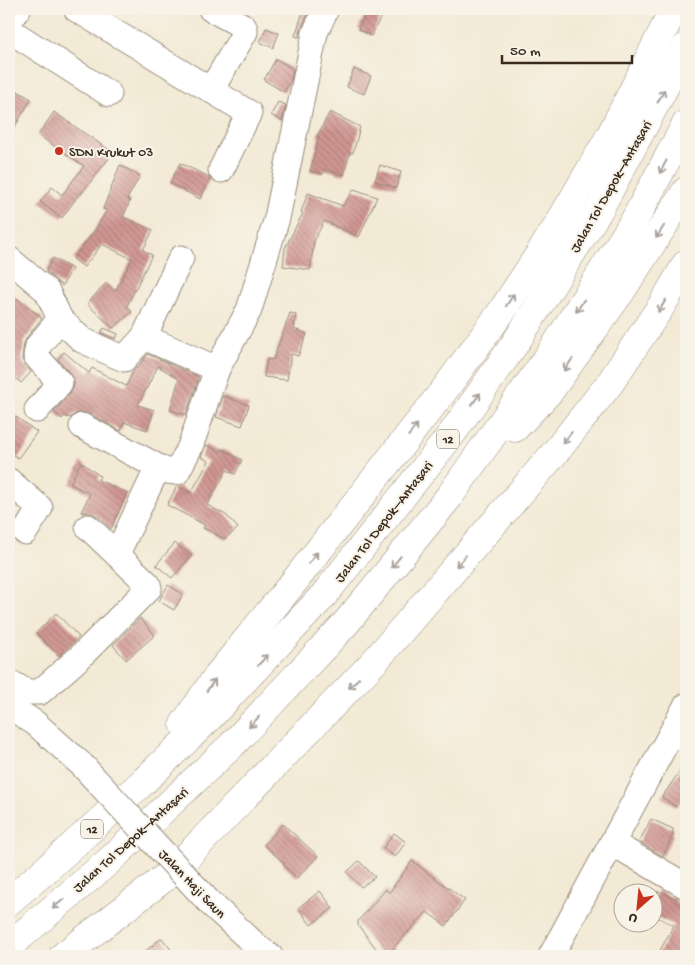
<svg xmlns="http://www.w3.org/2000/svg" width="695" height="965" viewBox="0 0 695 965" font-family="'Gochi Hand',sans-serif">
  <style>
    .building { fill: url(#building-back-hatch) }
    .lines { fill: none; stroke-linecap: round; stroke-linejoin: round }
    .minor-casing { stroke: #978a7a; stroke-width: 27 }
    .highway-casing { stroke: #978a7a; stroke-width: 29 }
    .minor { stroke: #fff; stroke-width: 25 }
    .highway { stroke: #fff; stroke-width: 28 }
    .minor-bridge-casing { stroke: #978a7a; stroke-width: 27; stroke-linecap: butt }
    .minor-bridge { stroke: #fff; stroke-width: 25 }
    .oneway { stroke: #a79f9a }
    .poi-dot { fill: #c8321e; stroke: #f7f3e8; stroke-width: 2 }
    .labels { text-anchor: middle; stroke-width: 4; stroke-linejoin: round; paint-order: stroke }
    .shield { fill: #f7f3e8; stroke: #73665b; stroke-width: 1 }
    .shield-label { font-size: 12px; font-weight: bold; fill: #3b2a1e }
    .poi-label { font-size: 14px; fill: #3b2a1e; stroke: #f7f3e8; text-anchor: start }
    .street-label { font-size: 14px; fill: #3b2a1e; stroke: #f7f3e8 }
  </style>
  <defs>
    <pattern id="building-back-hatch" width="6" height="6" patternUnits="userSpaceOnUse" patternTransform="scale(1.25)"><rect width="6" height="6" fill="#d19793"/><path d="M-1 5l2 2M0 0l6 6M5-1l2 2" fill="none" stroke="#ab7b77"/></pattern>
  </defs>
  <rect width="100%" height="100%" fill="#f7f3e8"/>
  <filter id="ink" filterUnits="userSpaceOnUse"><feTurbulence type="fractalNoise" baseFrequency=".02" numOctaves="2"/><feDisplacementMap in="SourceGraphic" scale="10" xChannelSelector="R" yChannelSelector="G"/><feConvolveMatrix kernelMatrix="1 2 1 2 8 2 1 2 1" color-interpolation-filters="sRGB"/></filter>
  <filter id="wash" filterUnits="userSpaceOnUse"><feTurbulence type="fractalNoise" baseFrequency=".0096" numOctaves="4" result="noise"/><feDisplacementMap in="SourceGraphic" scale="20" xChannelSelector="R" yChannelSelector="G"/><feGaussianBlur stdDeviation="1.12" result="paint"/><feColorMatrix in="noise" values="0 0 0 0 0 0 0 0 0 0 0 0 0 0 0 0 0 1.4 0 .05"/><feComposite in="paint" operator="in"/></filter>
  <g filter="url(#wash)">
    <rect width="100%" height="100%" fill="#f3ead5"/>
    <g id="blocks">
      <g class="building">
        <polygon points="368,9 385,9 371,36 358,29"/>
        <polygon points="303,12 308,14 302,27 299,37 295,36"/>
        <polygon points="266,28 279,33 273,48 260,42"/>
        <polygon points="276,59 293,69 291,80 284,92 264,80"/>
        <polygon points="354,69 371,76 364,94 347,87"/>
        <polygon points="9,86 31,99 9,137"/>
        <polygon points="278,102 286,105 282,121 271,115"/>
        <polygon points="54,112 110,151 106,157 109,158 81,194 80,193 62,218 40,202 52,187 62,195 84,166 38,135"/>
        <polygon points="330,112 360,127 353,153 350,152 344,175 324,169 323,174 310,171 319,137 317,136"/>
        <polygon points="180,163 209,177 210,179 200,199 170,183"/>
        <polygon points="120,165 140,176 127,199 130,201 123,217 153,230 143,250 152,255 127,306 132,312 113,328 87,304 106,283 115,291 132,259 102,244 84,267 73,259 94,231 107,210 103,209"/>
        <polygon points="380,165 401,172 396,188 375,181"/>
        <polygon points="354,189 377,197 359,237 324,221 314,241 310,270 283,266 285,248 303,213 301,212 308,193 343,206"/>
        <polygon points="53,258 72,269 62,286 46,271"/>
        <polygon points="9,292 42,318 27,337 24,343 22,359 25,366 31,372 21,383 9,372"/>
        <polygon points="290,313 296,314 294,329 307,334 298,356 291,354 287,380 264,377 267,359 273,360"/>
        <polygon points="104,328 118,334 116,339 101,333"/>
        <polygon points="64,352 89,373 92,368 126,386 135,368 137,368 148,354 199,377 186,415 170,410 179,379 158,366 138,405 154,410 147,430 124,422 121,431 88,413 81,412 75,414 70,418 64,416 62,419 54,412 71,392 74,386 74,379 71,374 58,359"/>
        <polygon points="223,396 249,405 242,426 216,417"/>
        <polygon points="9,412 37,432 18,458 9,452"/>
        <polygon points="206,445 220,452 222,449 242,460 235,474 227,470 207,505 226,515 238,528 225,539 203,528 205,525 167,505 177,486 191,493 209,461 201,457"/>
        <polygon points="81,462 100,476 98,480 127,493 111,529 98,516 91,513 81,512 90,494 70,484"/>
        <polygon points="175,543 191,556 172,578 156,565"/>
        <polygon points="168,585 183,594 174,610 159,601"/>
        <polygon points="56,613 79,637 59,656 36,633"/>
        <polygon points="140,618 155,635 126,660 113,645"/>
        <polygon points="686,762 686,802 681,799 676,807 662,797"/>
        <polygon points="651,819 673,829 673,835 663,856 639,842"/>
        <polygon points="283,824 318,856 297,878 283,865 285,864 264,845"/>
        <polygon points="394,833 406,842 395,857 383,848"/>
        <polygon points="359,861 375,877 361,887 347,872"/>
        <polygon points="412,861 465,900 446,926 427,912 393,948 394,950 386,956 382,956 358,925 358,921 386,889 389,893"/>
        <polygon points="320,891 333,908 311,925 298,908"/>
        <polygon points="658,891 676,899 675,901 684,906 686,901 686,956 657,956 674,925 652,915 652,902"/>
        <polygon points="162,938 176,956 139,956"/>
      </g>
    </g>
  </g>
  <g filter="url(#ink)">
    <use href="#blocks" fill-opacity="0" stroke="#978a7a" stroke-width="1"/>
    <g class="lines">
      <g class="minor-casing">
        <g id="minor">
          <polyline points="76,9 249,113 221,170"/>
          <polyline points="211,9 243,26 245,29 245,32 211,90"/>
          <polyline points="9,21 18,9"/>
          <polyline points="9,30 109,94"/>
          <polyline points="9,259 47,291 60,319 82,340 124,359 144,337 181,258"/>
          <polyline points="144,337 217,369 249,310 277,218 315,33 326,9"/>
          <polyline points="37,410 60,383 36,356 38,346 60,319"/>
          <polyline points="82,426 158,467 117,554"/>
          <polyline points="158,467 166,471 177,472 190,447 217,369"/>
          <polyline points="9,481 40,508 25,532"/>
          <polyline points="9,682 27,692 40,692 80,657 149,588 148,584 88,527"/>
          <polyline points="9,706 35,723 82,765"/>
          <polyline points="612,843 686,886"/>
          <polyline points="210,903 260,949 270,956"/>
          <polyline points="551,956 686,706"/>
        </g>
      </g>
      <g class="highway-casing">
        <g id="highway">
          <polyline points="515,428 549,392 622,290 686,191"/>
          <polyline points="184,724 218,675 297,578 445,389 502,311 555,230 611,134 674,9"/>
          <polyline points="9,901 40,875 143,782 208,719 324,595 451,435 516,342 600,208 686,47"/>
          <polyline points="9,946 109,861 232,745 346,623 449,497 550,354 634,221 686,124"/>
          <polyline points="63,956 172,872 374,662 558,449 610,383 662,305 686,264"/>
        </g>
      </g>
      <use href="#minor" class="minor"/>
      <use href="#highway" class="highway"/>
      <g class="minor-bridge-casing">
        <polyline id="minor-bridge" points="82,765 210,903"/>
      </g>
      <use href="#minor-bridge" class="minor-bridge"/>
    </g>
    <defs><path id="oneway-shaft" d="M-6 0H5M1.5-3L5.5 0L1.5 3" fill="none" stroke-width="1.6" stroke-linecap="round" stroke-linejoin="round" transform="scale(1.25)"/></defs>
    <g class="oneway">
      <use href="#oneway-shaft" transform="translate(661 96) rotate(-62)"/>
      <use href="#oneway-shaft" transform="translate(663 167) rotate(118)"/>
      <use href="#oneway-shaft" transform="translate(660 232) rotate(123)"/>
      <use href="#oneway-shaft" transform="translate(510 300) rotate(-57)"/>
      <use href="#oneway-shaft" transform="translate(580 306) rotate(122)"/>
      <use href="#oneway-shaft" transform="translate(662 306) rotate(122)"/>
      <use href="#oneway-shaft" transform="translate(568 365) rotate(126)"/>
      <use href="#oneway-shaft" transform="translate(476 399) rotate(-55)"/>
      <use href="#oneway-shaft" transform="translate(413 430) rotate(-52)"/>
      <use href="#oneway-shaft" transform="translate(567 438) rotate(128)"/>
      <use href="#oneway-shaft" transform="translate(313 558) rotate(-52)"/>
      <use href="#oneway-shaft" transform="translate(461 561) rotate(131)"/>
      <use href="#oneway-shaft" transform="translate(396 562) rotate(129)"/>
      <use href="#oneway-shaft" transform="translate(263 660) rotate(-47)"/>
      <use href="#oneway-shaft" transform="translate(354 683) rotate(134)"/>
      <use href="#oneway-shaft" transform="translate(211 685) rotate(-55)"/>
      <use href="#oneway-shaft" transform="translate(254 722) rotate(133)"/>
      <use href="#oneway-shaft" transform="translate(58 904) rotate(140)"/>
    </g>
  </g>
  <circle class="poi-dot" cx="59" cy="151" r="5"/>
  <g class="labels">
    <g class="shield">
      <rect x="437" y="429.5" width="22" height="19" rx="4"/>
      <rect x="81" y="819.5" width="22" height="19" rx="4"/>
    </g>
    <g class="shield-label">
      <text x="448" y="443">12</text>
      <text x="92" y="833">12</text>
    </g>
    <g class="poi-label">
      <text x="69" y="156">SDN Krukut 03</text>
    </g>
    <g class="street-label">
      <text transform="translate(610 186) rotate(-60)" y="5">Jalan Tol Depok–Antasari</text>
      <text transform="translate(383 521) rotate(-52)" y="5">Jalan Tol Depok–Antasari</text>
      <text transform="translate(130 839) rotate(-42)" y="5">Jalan Tol Depok–Antasari</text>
      <text transform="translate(193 883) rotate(46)" y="5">Jalan Haji Saun</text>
    </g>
  </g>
  <rect width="695" height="965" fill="none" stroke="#f7f3e8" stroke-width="30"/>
  <g transform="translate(638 908) rotate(207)"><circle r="24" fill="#f7f3e8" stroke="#aca397"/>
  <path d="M0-4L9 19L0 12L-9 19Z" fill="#c8321e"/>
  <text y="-8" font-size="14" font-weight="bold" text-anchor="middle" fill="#3b2a1e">U</text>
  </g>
  <path d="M502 55v8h130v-8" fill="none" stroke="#3b2a1e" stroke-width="2.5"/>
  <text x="510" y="55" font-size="15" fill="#3b2a1e" stroke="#f7f3e8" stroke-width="4" paint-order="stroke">50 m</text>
</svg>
